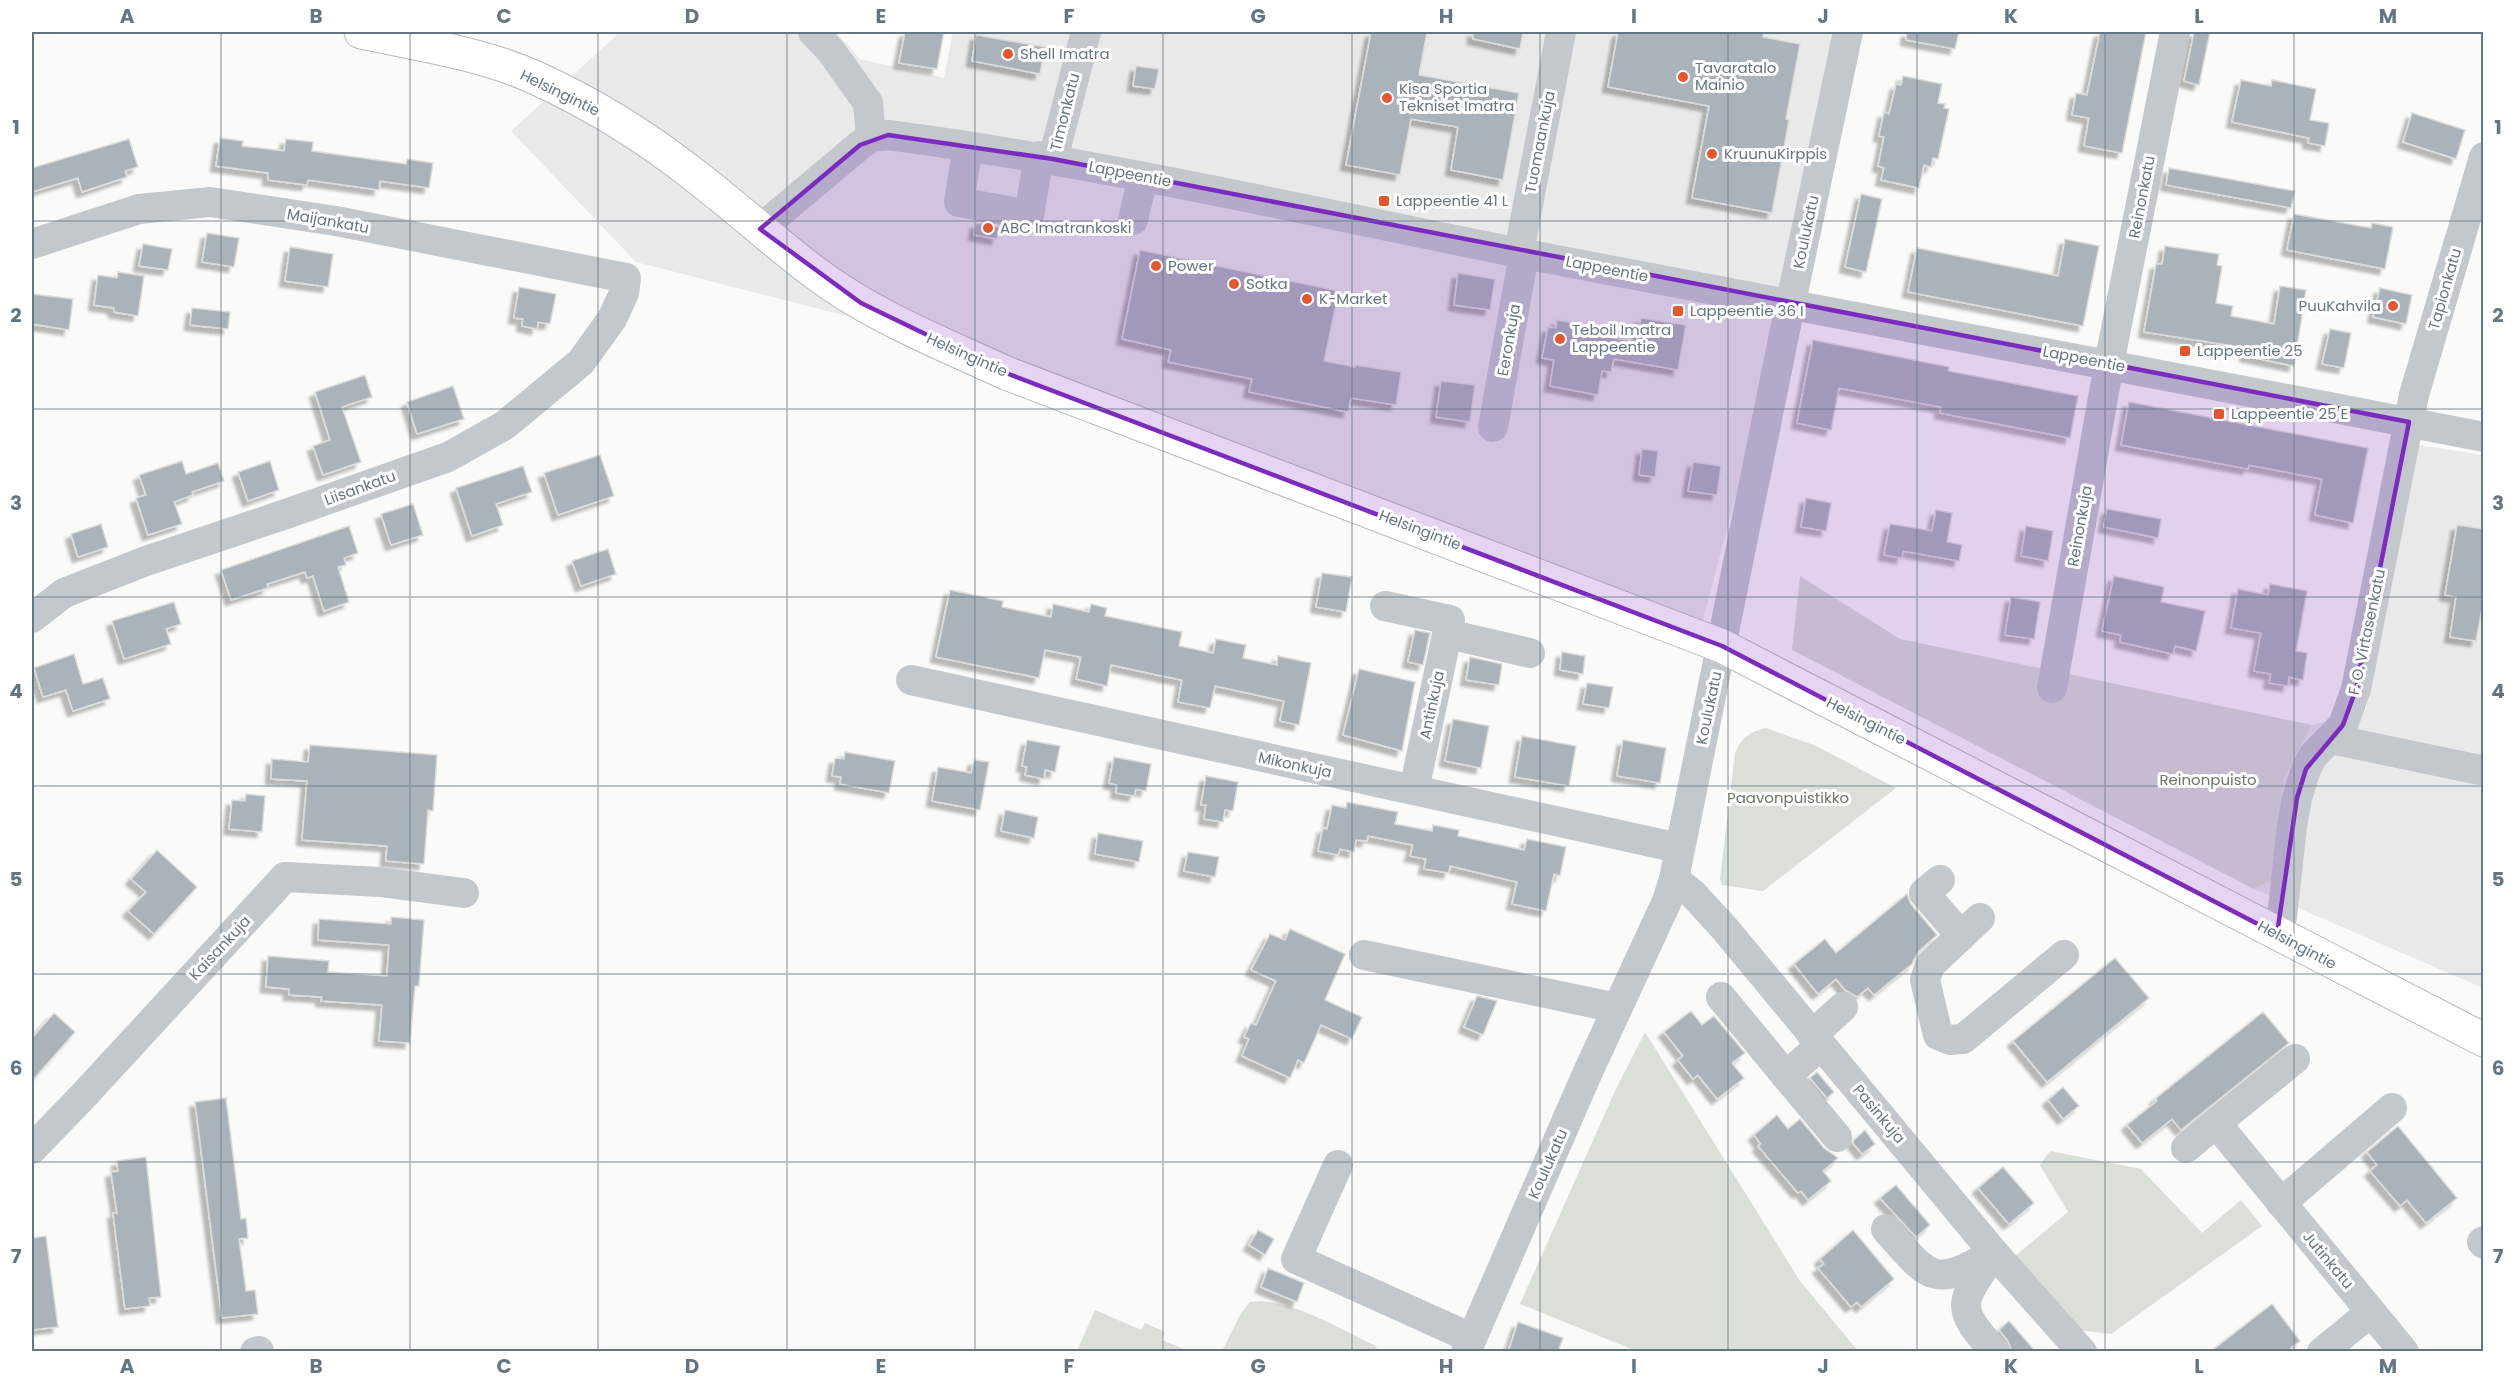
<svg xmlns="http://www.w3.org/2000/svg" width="2515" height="1383" viewBox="0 0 2515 1383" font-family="Poppins,sans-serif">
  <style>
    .built { fill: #e8e9e9 }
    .green { fill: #dadfd7 }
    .building { fill: #aab3b9; stroke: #dcdcda; stroke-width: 1.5; filter: url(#shadow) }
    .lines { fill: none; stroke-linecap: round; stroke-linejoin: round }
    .major-casing { stroke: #b5babe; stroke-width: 35 }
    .minor { stroke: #c3c8cc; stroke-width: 30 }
    .major { stroke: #fff; stroke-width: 33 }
    .marked { fill: #7b2cbf; fill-opacity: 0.2; stroke: #7b2cbf; stroke-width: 4.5; stroke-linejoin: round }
    .grid { fill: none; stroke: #657683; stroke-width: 1.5; stroke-opacity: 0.55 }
    .poi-dot { fill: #e4572e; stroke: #fff; stroke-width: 2 }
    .labels { text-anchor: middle; stroke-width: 6; stroke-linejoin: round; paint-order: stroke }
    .poi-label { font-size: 15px; fill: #657683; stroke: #fff; text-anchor: start }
    .street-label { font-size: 15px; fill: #657683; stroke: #fff }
    .park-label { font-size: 15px; fill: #687a64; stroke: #fff }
    .neatline { fill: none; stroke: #657683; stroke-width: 2 }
    .grid-label { font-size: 20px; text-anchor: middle; font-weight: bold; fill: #657683 }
  </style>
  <defs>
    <filter id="shadow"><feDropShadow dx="-5.5" dy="5.5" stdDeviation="1.5" flood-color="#0004"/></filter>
  </defs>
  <rect width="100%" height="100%" fill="#fafaf8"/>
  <g class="built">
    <polygon points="603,32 836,32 860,59 944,78 953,32 1859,32 1701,627 1006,357 636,262 511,131 617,35"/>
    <polygon points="2418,445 2483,455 2483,988 2254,889 2272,880 2284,778 2312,725 2365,712"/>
  </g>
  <g class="green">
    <polygon points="1800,576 1900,639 2312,725 2284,778 2272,880 2254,889 1792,650"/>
    <path d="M1766 728 1816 746 1896 788 1763 891 1722 885 1720 879 1735 753C1742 737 1750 732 1766 728Z"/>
    <polygon points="1645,1032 1800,1281 1858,1351 1636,1351 1520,1304 1615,1091"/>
    <polygon points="2050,1151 2141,1169 2202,1233 2241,1200 2262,1226 2111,1334 2079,1330 2015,1256 2068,1212 2040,1165"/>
    <path d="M1260 1301C1300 1304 1338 1328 1374 1345L1379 1351H1222L1241 1313 1250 1302Z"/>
    <polygon points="1095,1310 1141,1330 1145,1323 1165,1332 1162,1340 1186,1350 1185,1351 1077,1351"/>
  </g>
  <g class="building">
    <polygon points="905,32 944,32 937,69 899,63"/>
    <polygon points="1371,32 1427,32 1419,75 1519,93 1503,180 1451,170 1458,127 1411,119 1400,175 1346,165"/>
    <polygon points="1473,32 1523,32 1520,49 1473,39"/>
    <polygon points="1618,32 1764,32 1763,37 1800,44 1786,119 1789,120 1772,213 1692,198 1709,106 1608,87"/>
    <polygon points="1907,32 1959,32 1955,49 1906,40"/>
    <polygon points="2100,32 2146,32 2122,153 2084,146 2089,118 2072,115 2076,93 2087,95"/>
    <polygon points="2194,32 2210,32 2199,85 2184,81"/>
    <polygon points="976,35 1045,47 1040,74 972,61"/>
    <polygon points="1136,66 1159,69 1155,89 1133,86"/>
    <polygon points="1903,76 1942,84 1938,103 1945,104 1944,108 1949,109 1938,159 1933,158 1931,167 1924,165 1919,188 1881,180 1884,168 1878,166 1884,137 1879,136 1884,112 1889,114 1896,84 1901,85"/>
    <polygon points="2241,80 2271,86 2272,80 2316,89 2310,120 2329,123 2325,146 2308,143 2309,138 2232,122"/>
    <polygon points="2412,113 2465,130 2456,159 2403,142"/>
    <polygon points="220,138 243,141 242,146 284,151 286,139 313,142 312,151 406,164 407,159 433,163 429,188 380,181 379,190 308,180 307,185 268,180 268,173 216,166"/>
    <polygon points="129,139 138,167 125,171 127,177 82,192 78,178 32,192 32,168"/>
    <polygon points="2169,168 2295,191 2291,208 2166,185"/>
    <polygon points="1861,194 1882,199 1866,272 1845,267"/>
    <polygon points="2294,214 2371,228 2372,223 2393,227 2385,269 2287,250"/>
    <polygon points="976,223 999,227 997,239 974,235"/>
    <polygon points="207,233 239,238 234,267 202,262"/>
    <polygon points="2065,239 2099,246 2083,326 1908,292 1917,248 2058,276"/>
    <polygon points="143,244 172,249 168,270 139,266"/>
    <polygon points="2165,246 2219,254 2217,265 2222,266 2216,303 2233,306 2231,316 2274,324 2280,286 2306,290 2294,366 2245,356 2246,348 2144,332 2156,264 2162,264"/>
    <polygon points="290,247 333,254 328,287 285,281"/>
    <polygon points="1140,250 1339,291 1324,361 1355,367 1355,365 1401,372 1396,405 1351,398 1348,412 1249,392 1252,379 1168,362 1171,350 1122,339"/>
    <polygon points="118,272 144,276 138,316 114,312 114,308 94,305 98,275 117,278"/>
    <polygon points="1458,273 1495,279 1490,310 1454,305"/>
    <polygon points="519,287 556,294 550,324 538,322 537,329 522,326 523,319 514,318"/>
    <polygon points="2380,288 2412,295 2406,324 2373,317"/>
    <polygon points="32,294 73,299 69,330 32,324"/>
    <polygon points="192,308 230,312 228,329 190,325"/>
    <polygon points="1641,318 1686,325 1678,370 1614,359 1611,372 1602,371 1598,395 1550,386 1554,360 1542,358 1548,327 1556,328 1557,320 1578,324 1576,332 1637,342"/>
    <polygon points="2330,329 2351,333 2344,368 2322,364"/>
    <polygon points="1813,340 1949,367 1948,371 2078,396 2070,438 1940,413 1941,407 1839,388 1831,430 1797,423"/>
    <polygon points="365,375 372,397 342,407 361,462 323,475 313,446 330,440 315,392"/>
    <polygon points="1441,381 1475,385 1470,422 1436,417"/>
    <polygon points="453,386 464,419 417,434 407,402"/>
    <polygon points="2129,402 2368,448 2353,523 2315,515 2322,479 2249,465 2248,469 2121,445"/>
    <polygon points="1642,449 1658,451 1655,477 1639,475"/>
    <polygon points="600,455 614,496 558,515 544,473"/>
    <polygon points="182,461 186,474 218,463 224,481 192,492 193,495 174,502 182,524 148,535 136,498 146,495 139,475"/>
    <polygon points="270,461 279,490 248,501 238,472"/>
    <polygon points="1693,462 1721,466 1717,495 1688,491"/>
    <polygon points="523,466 532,492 496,504 503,525 472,536 456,488"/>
    <polygon points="1806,498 1831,503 1826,531 1801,527"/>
    <polygon points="413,504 423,535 391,545 381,514"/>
    <polygon points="2107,509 2161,519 2158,538 2104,527"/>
    <polygon points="1936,510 1952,513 1947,542 1962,545 1959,561 1903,551 1902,558 1884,555 1890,524 1932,531"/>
    <polygon points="101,524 108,547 78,557 71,534"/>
    <polygon points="2457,525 2484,529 2484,598 2476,641 2450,637 2456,597 2445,595"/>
    <polygon points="349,526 358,553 344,558 346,565 338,567 349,602 324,611 313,576 307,578 305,572 267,584 268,588 231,600 221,570"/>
    <polygon points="2026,526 2053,531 2048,561 2021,556"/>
    <polygon points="608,549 616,574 581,586 572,561"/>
    <polygon points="1322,573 1352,577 1346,612 1316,607"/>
    <polygon points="2114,576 2164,587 2161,602 2205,611 2196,651 2175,646 2173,654 2155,650 2120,642 2121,635 2102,631"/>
    <polygon points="2270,584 2307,591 2296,651 2307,653 2303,680 2289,677 2288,686 2269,683 2271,674 2254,671 2261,633 2231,628 2238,589 2268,595"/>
    <polygon points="950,590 1003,601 1002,607 1051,617 1053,604 1089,612 1091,604 1107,608 1105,616 1182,632 1179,646 1213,653 1216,639 1246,645 1243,658 1277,665 1278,656 1311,663 1299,725 1280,721 1284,701 1215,686 1210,708 1178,702 1182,680 1162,676 1111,665 1107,686 1076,679 1081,657 1045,650 1039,678 936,657"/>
    <polygon points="2011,597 2040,602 2034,639 2005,635"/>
    <polygon points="174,602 181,624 166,629 171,644 124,659 112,621"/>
    <polygon points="1415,630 1430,633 1423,665 1408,662"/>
    <polygon points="1562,652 1585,656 1583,674 1560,670"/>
    <polygon points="74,654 83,684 103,678 110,699 73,711 66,690 43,697 34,668"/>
    <polygon points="1470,657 1502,664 1499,685 1466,680"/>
    <polygon points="1359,669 1415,682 1402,751 1343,735"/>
    <polygon points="1587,683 1613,687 1609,708 1583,704"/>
    <polygon points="1453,719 1489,726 1481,768 1445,761"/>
    <polygon points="1522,736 1576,746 1569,786 1515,777"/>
    <polygon points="1027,740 1060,746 1055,772 1045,770 1044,779 1025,775 1027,767 1022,766"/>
    <polygon points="1623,740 1666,748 1660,783 1617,776"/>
    <polygon points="310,745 437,755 433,811 428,810 424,864 386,861 387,846 302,840 307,781 271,779 272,759 308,762"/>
    <polygon points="845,752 895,761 889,793 840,784 841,777 832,776 835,758 844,759"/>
    <polygon points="1114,757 1151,764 1146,791 1136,789 1134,796 1116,793 1117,785 1109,783"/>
    <polygon points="974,760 989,762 980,810 932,801 938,767 971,773"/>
    <polygon points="1206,776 1238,782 1233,811 1225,810 1223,822 1204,819 1206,805 1201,805"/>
    <polygon points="246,794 265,796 262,832 229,829 232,800 245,801"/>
    <polygon points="1347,802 1398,812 1395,824 1432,831 1433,825 1459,830 1458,836 1524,850 1527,839 1566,847 1560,876 1554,874 1546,911 1512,904 1517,882 1450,866 1449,873 1424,869 1426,859 1410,856 1413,845 1368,836 1367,841 1356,840 1354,852 1340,849 1338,855 1318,851 1323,828 1327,829 1332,805 1346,808"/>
    <polygon points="1005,810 1038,817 1034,838 1001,831"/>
    <polygon points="1098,833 1143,841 1139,862 1095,854"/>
    <polygon points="157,850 197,887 154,934 128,911 146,892 131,879"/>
    <polygon points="1188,852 1219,857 1215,877 1184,871"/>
    <polygon points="1907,894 1911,904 1937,935 1918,952 1912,964 1874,995 1868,988 1857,997 1845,990 1836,979 1818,994 1794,964 1825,939 1836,953"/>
    <polygon points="391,917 424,920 419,986 415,986 410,1043 379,1041 382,1005 321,1001 322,997 289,995 289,989 266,987 268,956 329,961 328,972 387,976 389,945 318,940 319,919 391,924"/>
    <polygon points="1290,929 1345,954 1325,1000 1362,1017 1352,1039 1321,1025 1304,1063 1298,1060 1290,1078 1242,1056 1249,1039 1244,1037 1251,1023 1256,1025 1276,981 1251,970 1270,934 1285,940"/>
    <polygon points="2115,958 2149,998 2047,1082 2013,1041"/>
    <polygon points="1477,996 1497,1001 1483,1035 1464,1027"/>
    <polygon points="1691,1011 1702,1025 1714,1016 1745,1053 1732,1063 1744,1078 1717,1099 1698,1075 1693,1079 1678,1060 1683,1056 1664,1032"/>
    <polygon points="2263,1012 2289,1043 2181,1130 2172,1119 2142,1143 2127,1125 2157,1101 2155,1099"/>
    <polygon points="54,1013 75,1032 32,1081 32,1038"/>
    <polygon points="1817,1072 1834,1092 1827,1098 1810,1078"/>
    <polygon points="2063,1087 2079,1106 2063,1119 2048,1100"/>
    <polygon points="226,1098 241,1219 246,1218 248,1238 239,1239 246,1291 255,1290 258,1314 222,1318 195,1102"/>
    <polygon points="1777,1115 1788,1129 1800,1119 1824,1148 1838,1158 1823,1171 1831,1181 1808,1200 1801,1191 1798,1193 1775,1166 1758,1146 1761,1144 1754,1135"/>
    <polygon points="2398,1126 2457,1198 2426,1223 2407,1200 2400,1206 2370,1171 2377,1165 2367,1152"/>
    <polygon points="1865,1130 1875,1144 1862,1154 1853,1143 1854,1140"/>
    <polygon points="146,1157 161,1297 149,1298 150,1306 125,1309 113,1213 117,1213 111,1172 118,1171 117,1161"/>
    <polygon points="2003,1167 2034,1203 2009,1224 1978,1188"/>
    <polygon points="1896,1185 1930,1225 1916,1237 1880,1198"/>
    <polygon points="1258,1230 1274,1239 1265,1255 1249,1245"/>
    <polygon points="1853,1230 1894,1279 1861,1307 1857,1302 1851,1307 1818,1268 1824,1264 1820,1259"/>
    <polygon points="46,1236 58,1327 32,1330 32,1238"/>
    <polygon points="1268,1268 1304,1283 1297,1302 1261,1287"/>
    <polygon points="2272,1304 2300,1341 2286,1352 2210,1352"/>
    <polygon points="2009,1321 2036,1352 2012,1352 2008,1341 1999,1330"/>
    <polygon points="1518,1322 1563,1338 1558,1352 1508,1352"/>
  </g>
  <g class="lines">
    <g class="major-casing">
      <path id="major" d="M361 32C420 45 481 53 536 78 593 104 649 139 698 178 737 208 774 242 814 272 872 316 941 343 1006 373L1722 646 2484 1040"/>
    </g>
    <g class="minor">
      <polyline points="813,32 831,51 868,103 871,137"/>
      <polyline points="968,146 959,202 1029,215 1039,156"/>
      <polyline points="1053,159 1086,32"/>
      <polyline points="1133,220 1143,177"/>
      <path d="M760 229 860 145 871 137 888 135C1104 163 1316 213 1530 255 1847 317 2166 375 2484 437"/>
      <polyline points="32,244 139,209 210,202 336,221 626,278 624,293 612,319 581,362 505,425 448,457 286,514 146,561 64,593 32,618"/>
      <polyline points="1519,252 1561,32"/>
      <polyline points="1493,427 1524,254"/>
      <polyline points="1385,606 1450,620 1414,790"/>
      <polyline points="1448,634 1530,653"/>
      <polyline points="911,680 1679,848"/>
      <polyline points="2052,688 2109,364 2175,32"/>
      <polyline points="2331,739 2480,770"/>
      <polyline points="1674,879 1693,894 1725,929 1994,1253 2082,1352"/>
      <polyline points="1940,880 1924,893 1961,936"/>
      <polyline points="1980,918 1930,965 1925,980 1938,1035 1950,1040 1963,1039 2064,955"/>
      <polyline points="2277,934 2282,917 2292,826 2297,798 2306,769 2313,756 2343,725 2356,689 2414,395 2484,157"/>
      <polyline points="1364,955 1617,1008"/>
      <polyline points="1721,997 1786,1076 1821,1045"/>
      <polyline points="1812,1035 1843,1007"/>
      <polyline points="2295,1059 2216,1123 2404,1352"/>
      <polyline points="1786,1076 1837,1137"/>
      <polyline points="2186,1148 2216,1123"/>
      <polyline points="32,1149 85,1094 285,877 380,882 464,893"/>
      <polyline points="1338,1165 1296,1259 1471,1338"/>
      <polyline points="2281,1203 2392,1108"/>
      <path d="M1886 1229C1930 1279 1933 1289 1994 1253"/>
      <polyline points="2482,1242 2484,1244"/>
      <path d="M1991 1258C1958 1304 1956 1308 1995 1352"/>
      <polyline points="255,1352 259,1351"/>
      <polyline points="1466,1352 1587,1074 1667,901 1674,879 1784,335 1848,32"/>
      <polyline points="2322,1352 2371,1312"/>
    </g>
    <use href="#major" class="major"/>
  </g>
  <path class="marked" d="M888 135 1053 159 2409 422 2356 689 2343 725 2306 769 2297 798 2277 934 1722 646 1006 373 861 303 760 229 860 145Z"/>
  <path class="grid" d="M221 32V1352M410 32V1352M598 32V1352M787 32V1352M975 32V1352M1163 32V1352M1352 32V1352M1540 32V1352M1728 32V1352M1917 32V1352M2105 32V1352M2294 32V1352M32 221H2484M32 409H2484M32 597H2484M32 786H2484M32 974H2484M32 1162H2484"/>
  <g class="poi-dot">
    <circle cx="1008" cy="54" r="6"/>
    <circle cx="1683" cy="77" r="6"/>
    <circle cx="1387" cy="98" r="6"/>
    <circle cx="1712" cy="154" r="6"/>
    <rect x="1378" y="195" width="12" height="12" rx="3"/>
    <circle cx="988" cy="228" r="6"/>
    <circle cx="1156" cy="266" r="6"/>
    <circle cx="1234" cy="284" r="6"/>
    <circle cx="1307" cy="299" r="6"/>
    <circle cx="2393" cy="306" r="6"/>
    <rect x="1672" y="305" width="12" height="12" rx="3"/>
    <circle cx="1560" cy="339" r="6"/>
    <rect x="2179" y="345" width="12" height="12" rx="3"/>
    <rect x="2213" y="408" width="12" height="12" rx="3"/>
  </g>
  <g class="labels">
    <g class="poi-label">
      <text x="1020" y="59">Shell Imatra</text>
      <text x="1695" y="73">Tavaratalo<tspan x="1695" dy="17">Mainio</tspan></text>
      <text x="1399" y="94">Kisa Sportia<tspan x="1399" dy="17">Tekniset Imatra</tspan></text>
      <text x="1724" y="159">KruunuKirppis</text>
      <text x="1396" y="206">Lappeentie 41 L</text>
      <text x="1000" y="233">ABC Imatrankoski</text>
      <text x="1168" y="271">Power</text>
      <text x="1246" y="289">Sotka</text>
      <text x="1319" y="304">K-Market</text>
      <text x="2381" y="311" text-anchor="end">PuuKahvila</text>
      <text x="1690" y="316">Lappeentie 36 I</text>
      <text x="1572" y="335">Teboil Imatra<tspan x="1572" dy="17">Lappeentie</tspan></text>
      <text x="2197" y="356">Lappeentie 25</text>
      <text x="2231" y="419">Lappeentie 25 E</text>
    </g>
    <g class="street-label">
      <text transform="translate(560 93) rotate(26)" y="5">Helsingintie</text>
      <text transform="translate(1065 112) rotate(-76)" y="5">Timonkatu</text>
      <text transform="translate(1540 142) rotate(-79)" y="5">Tuomaankuja</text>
      <text transform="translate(1130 174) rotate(11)" y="5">Lappeentie</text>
      <text transform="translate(2142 197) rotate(-79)" y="5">Reinonkatu</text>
      <text transform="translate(328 221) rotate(10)" y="5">Maijankatu</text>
      <text transform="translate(1806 232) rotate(-78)" y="5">Koulukatu</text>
      <text transform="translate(1607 269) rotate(11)" y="5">Lappeentie</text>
      <text transform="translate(2445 289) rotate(-74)" y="5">Tapionkatu</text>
      <text transform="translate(1509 340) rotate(-80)" y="5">Eeronkuja</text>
      <text transform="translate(967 355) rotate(24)" y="5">Helsingintie</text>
      <text transform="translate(2084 359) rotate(11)" y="5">Lappeentie</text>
      <text transform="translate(360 488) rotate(-20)" y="5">Liisankatu</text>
      <text transform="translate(2080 526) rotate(-80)" y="5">Reinonkuja</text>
      <text transform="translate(1420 530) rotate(21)" y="5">Helsingintie</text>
      <text transform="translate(2367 632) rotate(-78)" y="5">F. O. Virtasenkatu</text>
      <text transform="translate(1432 705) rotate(-78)" y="5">Antinkuja</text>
      <text transform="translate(1709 708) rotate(-78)" y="5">Koulukatu</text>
      <text transform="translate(1866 721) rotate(27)" y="5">Helsingintie</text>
      <text transform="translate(1295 765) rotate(12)" y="5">Mikonkuja</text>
      <text transform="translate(2297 945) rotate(28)" y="5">Helsingintie</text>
      <text transform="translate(220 948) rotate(-47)" y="5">Kaisankuja</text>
      <text transform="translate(1879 1114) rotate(50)" y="5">Pasinkuja</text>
      <text transform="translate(1548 1164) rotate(-66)" y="5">Koulukatu</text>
      <text transform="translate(2328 1260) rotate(50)" y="5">Jutinkatu</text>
    </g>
    <g class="park-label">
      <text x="2208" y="785">Reinonpuisto</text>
      <text x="1788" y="803">Paavonpuistikko</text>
    </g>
  </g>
  <rect width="2515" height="1383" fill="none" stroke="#ffffff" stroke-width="66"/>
  <rect x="33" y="33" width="2449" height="1317" class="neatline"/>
  <g class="grid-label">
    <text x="127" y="23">A</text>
    <text x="316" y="23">B</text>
    <text x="504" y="23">C</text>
    <text x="692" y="23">D</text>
    <text x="881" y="23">E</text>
    <text x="1069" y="23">F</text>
    <text x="1258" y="23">G</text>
    <text x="1446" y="23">H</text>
    <text x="1634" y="23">I</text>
    <text x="1823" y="23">J</text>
    <text x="2011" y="23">K</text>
    <text x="2199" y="23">L</text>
    <text x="2388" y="23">M</text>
    <text x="16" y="134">1</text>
    <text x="2498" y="134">1</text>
    <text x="16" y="322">2</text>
    <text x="2498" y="322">2</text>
    <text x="16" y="510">3</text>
    <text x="2498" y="510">3</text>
    <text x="16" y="698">4</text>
    <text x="2498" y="698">4</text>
    <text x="16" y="886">5</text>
    <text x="2498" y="886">5</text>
    <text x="16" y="1075">6</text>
    <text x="2498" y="1075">6</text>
    <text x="16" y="1263">7</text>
    <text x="2498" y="1263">7</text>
    <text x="127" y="1373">A</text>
    <text x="316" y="1373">B</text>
    <text x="504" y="1373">C</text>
    <text x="692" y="1373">D</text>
    <text x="881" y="1373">E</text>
    <text x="1069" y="1373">F</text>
    <text x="1258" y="1373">G</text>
    <text x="1446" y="1373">H</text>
    <text x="1634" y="1373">I</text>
    <text x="1823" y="1373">J</text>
    <text x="2011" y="1373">K</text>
    <text x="2199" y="1373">L</text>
    <text x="2388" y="1373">M</text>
  </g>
</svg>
